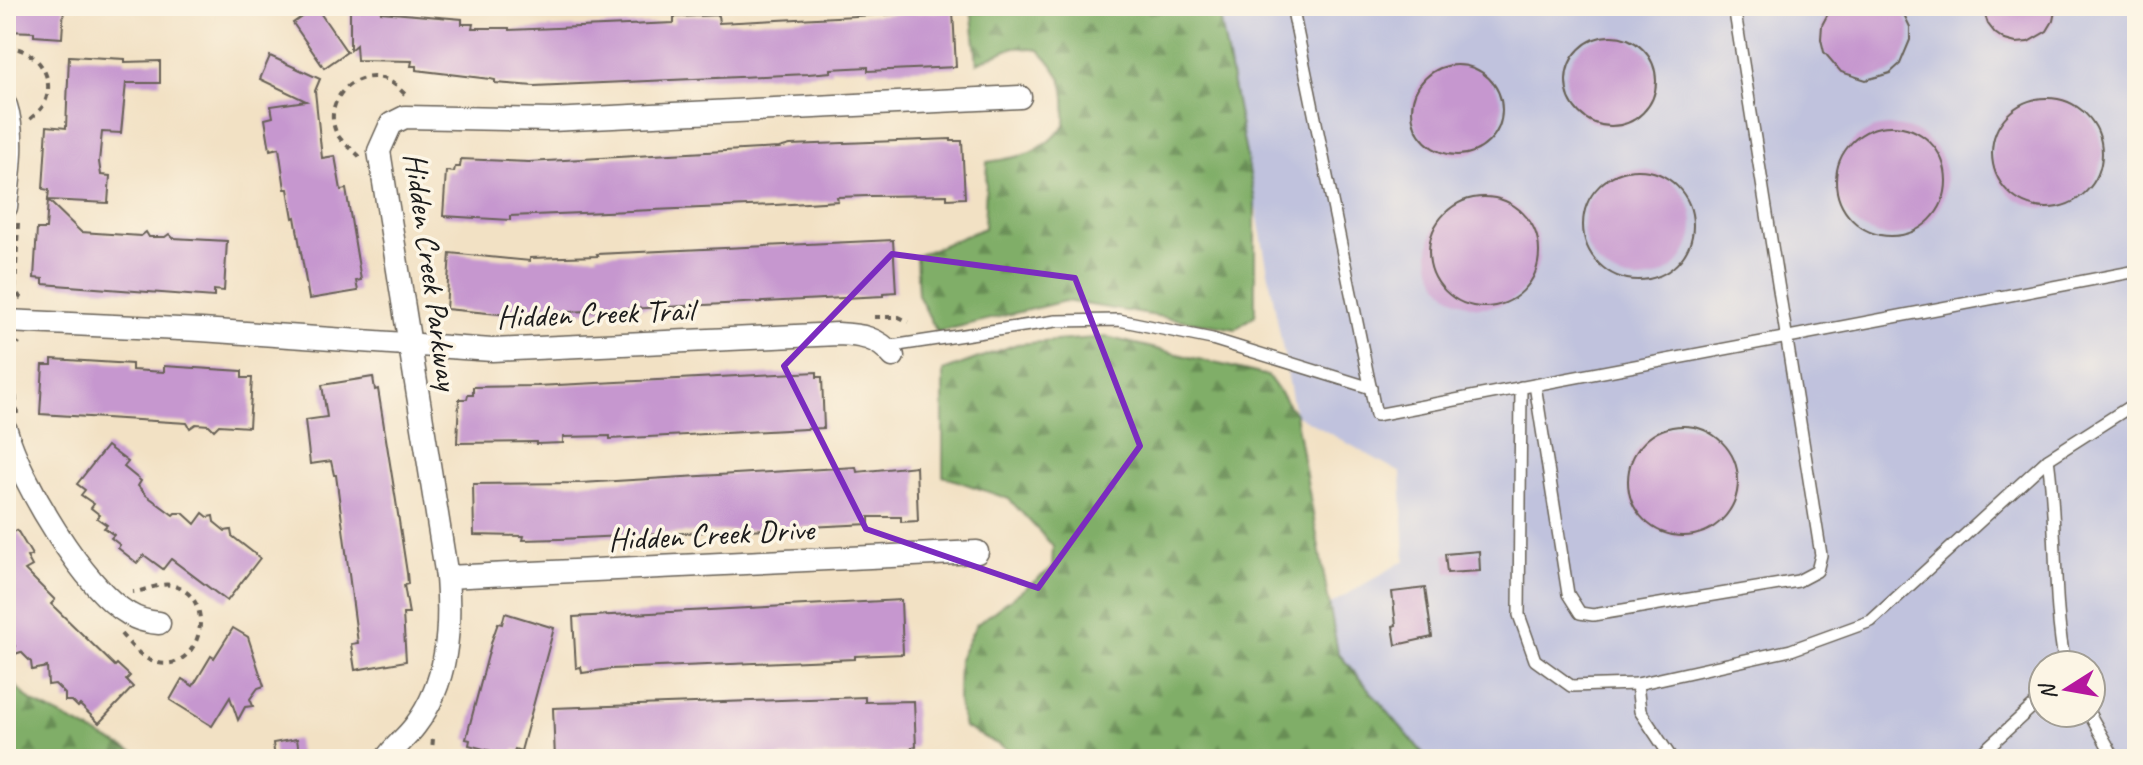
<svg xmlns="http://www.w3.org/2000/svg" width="2143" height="765" viewBox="0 0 2143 765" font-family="Caveat,sans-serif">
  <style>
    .industrial { fill: #c0c2dd; fill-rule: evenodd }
    .forest { fill: url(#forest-firs); stroke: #4e6542; stroke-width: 2 }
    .building { fill: #c697cf }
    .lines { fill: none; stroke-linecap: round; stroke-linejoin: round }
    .lane-casing { stroke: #676157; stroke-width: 14 }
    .street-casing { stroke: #676157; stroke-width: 25 }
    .path { stroke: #676157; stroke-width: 4; stroke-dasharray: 6 6; stroke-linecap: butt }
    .lane { stroke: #fff; stroke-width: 11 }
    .street { stroke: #fff; stroke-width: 22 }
    .marked { fill: none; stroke: #7b2cbf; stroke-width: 6; stroke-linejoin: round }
    .labels { text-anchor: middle; stroke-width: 7; stroke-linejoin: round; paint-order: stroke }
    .street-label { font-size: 32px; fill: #1c1c1c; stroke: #fcf5e5 }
  </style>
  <defs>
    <pattern id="forest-firs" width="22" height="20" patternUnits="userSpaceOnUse" patternTransform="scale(2)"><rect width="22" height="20" fill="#80ae68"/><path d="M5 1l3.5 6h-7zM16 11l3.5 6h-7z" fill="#688d55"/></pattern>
  </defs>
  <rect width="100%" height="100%" fill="#fcf5e5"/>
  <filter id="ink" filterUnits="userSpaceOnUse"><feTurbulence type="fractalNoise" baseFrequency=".0125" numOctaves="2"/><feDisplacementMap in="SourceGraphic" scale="16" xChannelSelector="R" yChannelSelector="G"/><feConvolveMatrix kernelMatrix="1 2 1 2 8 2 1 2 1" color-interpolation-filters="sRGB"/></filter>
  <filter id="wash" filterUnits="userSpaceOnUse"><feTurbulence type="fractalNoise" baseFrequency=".006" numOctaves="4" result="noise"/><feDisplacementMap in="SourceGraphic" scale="32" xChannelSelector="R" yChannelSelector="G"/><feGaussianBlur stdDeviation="1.8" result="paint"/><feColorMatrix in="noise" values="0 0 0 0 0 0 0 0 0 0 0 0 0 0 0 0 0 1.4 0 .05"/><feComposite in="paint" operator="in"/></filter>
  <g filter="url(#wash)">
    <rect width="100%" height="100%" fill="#f2e1c4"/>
    <path class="industrial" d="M1218 6H2137V759H1428L1338 653 1329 605 1405 560 1401 473 1295 414ZM2043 665H2091V713H2043Z"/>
    <g class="forest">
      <path d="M971 6H1218L1255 201V315L1236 329 1065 301 937 332 918 295 916 256 984 228 987 162C1025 156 1039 155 1065 125 1066 86 1066 79 1039 50L1014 47 977 63Z"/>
      <polygon points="1107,337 1268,376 1295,414 1338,653 1428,759 1014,759 1007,749 964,727 958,702 959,659 976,625 1052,568 1053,546 1009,499 943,476 943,371 1017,344"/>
      <polygon points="6,677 32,702 147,759 6,759"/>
    </g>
    <g id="blocks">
      <g class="building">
        <polygon points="6,6 64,6 62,38 34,36 34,32 6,31"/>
        <polygon points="1832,6 1900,6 1910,27 1910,40 1900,64 1890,73 1866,80 1841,72 1824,52 1821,39 1822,25"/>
        <polygon points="1982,6 2056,6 2053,21 2047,31 2028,42 2016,43 2005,40 1995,33 1988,24"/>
        <polygon points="316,7 347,52 324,68 293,23"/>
        <polygon points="381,8 381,12 462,19 462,24 473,24 472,28 509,28 509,30 674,23 674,17 718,15 719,23 953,11 956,67 868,71 868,67 831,69 831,72 808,74 534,86 495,83 495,80 490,79 416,70 416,66 411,66 412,61 357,60 356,45 350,50 350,10"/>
        <circle cx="1611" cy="81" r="45"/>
        <polygon points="69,56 125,59 125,62 160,61 160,83 126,83 121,133 102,132 99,162 101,175 110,176 108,203 48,200 49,190 43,189 47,126 66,128"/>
        <polygon points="270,56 320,79 315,91 322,158 335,156 341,190 346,189 361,280 356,281 358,291 309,299 295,217 293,218 288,189 285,189 279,148 270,150 265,119 273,117 271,106 306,101 260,79"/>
        <circle cx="1457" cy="110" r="45"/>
        <circle cx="2047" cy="153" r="55"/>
        <circle cx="1891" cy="181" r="55"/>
        <polygon points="951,139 951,141 962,141 965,198 947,199 947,195 869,196 837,197 838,201 775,205 510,216 510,220 443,216 446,171 454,172 455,167 460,167 461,159 529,162 779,148 790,145"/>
        <circle cx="1638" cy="225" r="55"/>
        <circle cx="1484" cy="252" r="55"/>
        <polygon points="48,200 81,232 141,236 146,232 149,237 165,237 169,234 173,238 227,241 224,291 214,290 214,297 43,284 43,279 34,278 37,229 46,229"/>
        <polygon points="893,240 896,292 883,293 883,296 509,315 446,309 450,253 530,261 530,258 598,256 597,254"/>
        <polygon points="52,359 132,364 132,370 164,372 164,366 242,371 242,378 252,378 249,427 219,425 214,430 209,425 196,424 190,428 187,423 40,414 43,365 52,365"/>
        <polygon points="817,372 817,377 822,377 824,428 610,439 610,436 563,437 563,443 536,444 536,442 457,443 459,399 467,399 468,395 473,395 473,387 537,386"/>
        <polygon points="373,377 375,390 378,389 396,501 407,573 408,584 404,585 409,614 403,614 406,661 355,670 351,644 358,643 336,475 334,475 331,461 310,464 305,420 327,417 322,385"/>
        <circle cx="1683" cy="481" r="55"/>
        <polygon points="107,446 128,462 124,467 141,481 138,486 146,495 173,515 175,513 183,513 195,524 203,513 208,517 213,516 214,522 225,531 231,530 232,536 260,558 227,601 171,559 163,569 144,555 137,563 118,548 120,545 111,538 114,535 104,528 107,525 97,518 100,515 91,508 94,504 81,495 85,490 77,484"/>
        <polygon points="916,466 918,521 901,522 901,517 869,517 869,524 560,539 523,540 524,536 474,535 473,484 581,483 856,467 857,472"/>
        <polygon points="17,530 32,555 27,557 32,566 25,570 55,600 51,604 115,666 117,664 130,676 126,680 133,687 99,723 80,705 78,707 72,701 65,701 65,694 55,684 48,685 47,667 32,670 31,662 21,652 15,654 15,646 6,637 6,537"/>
        <polygon points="1479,551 1480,571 1447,573 1445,554"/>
        <polygon points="1425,588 1432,637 1396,645 1393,626 1396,625 1392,592"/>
        <polygon points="901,600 903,654 855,656 855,659 610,669 582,673 581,667 576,668 573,617"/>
        <polygon points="505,613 554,628 521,751 515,749 513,757 469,745 470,740 466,739 492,640 498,623 502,624"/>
        <polygon points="233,628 248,637 264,686 258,688 250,699 253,706 245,707 238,720 230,697 212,726 170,700 182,679 193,686 211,656 214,658"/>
        <polygon points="865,697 865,702 914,701 916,747 911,748 911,752 753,758 555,759 553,708"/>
        <polygon points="297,739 300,759 275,759 273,743"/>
      </g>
    </g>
  </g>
  <g filter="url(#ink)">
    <use href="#blocks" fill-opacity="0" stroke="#676157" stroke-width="2"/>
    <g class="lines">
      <g class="lane-casing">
        <g id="lane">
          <polyline points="1292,6 1376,415 2137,271"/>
          <polyline points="885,347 1056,321 1119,320 1212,339 1371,388"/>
          <polyline points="1535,385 1568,594 1580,613 1593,615 1798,581 1817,571 1821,555 1734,6"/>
          <polyline points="1521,387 1519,615 1535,660 1571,686 1637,684 1791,650 1871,621 2048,459 2137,402"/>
          <path d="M2048 459C2058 528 2052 597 2065 665"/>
          <polyline points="1637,684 1640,711 1672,759"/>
          <polyline points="2089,713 2115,759"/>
          <polyline points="1975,759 2043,697"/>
        </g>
      </g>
      <g class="street-casing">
        <g id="street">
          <path d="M6 106C16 136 9 176 6 207"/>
          <path d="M6 321 201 330 492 350 838 334C860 335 878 337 893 356"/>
          <path d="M6 430C20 480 84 589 129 614 138 620 148 622 159 623"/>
          <polyline points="447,577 977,552"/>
          <path d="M386 759C394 747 406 738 415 726 448 683 451 629 447 577L379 151 391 124 405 117 551 120 1020 97"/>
        </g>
      </g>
      <g class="path">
        <path d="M6 47C35 47 59 78 43 106 40 111 33 116 29 120"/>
        <path d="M360 157C353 149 342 143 337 134 322 104 350 71 382 78 393 81 400 90 408 97"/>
        <polyline points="18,223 15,290 22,300"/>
        <polyline points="874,317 899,317 909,322"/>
        <polyline points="17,414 12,355 19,342"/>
        <path d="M121 634C130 644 140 657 154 662 199 676 220 601 175 586 161 581 147 591 133 592"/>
        <polyline points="433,739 432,750 436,759"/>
      </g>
      <use href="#lane" class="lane"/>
      <use href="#street" class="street"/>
    </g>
  </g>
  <path class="marked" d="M892 254 1075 278 1140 446 1038 588 866 529 784 366Z"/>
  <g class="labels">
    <g class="street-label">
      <text transform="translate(432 271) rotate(82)" y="11">Hidden Creek Parkway</text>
      <text transform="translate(595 313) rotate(-2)" y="11">Hidden Creek Trail</text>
      <text transform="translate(711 534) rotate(-3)" y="11">Hidden Creek Drive</text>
    </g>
  </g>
  <rect width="2143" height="765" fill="none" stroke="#fcf5e5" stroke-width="32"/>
  <g transform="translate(2067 689) rotate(259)"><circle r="38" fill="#fcf5e5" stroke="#a29e95" stroke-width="2"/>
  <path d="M0-6L14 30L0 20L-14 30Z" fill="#b5179e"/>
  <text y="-12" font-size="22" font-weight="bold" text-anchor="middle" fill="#1c1c1c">N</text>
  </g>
</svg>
